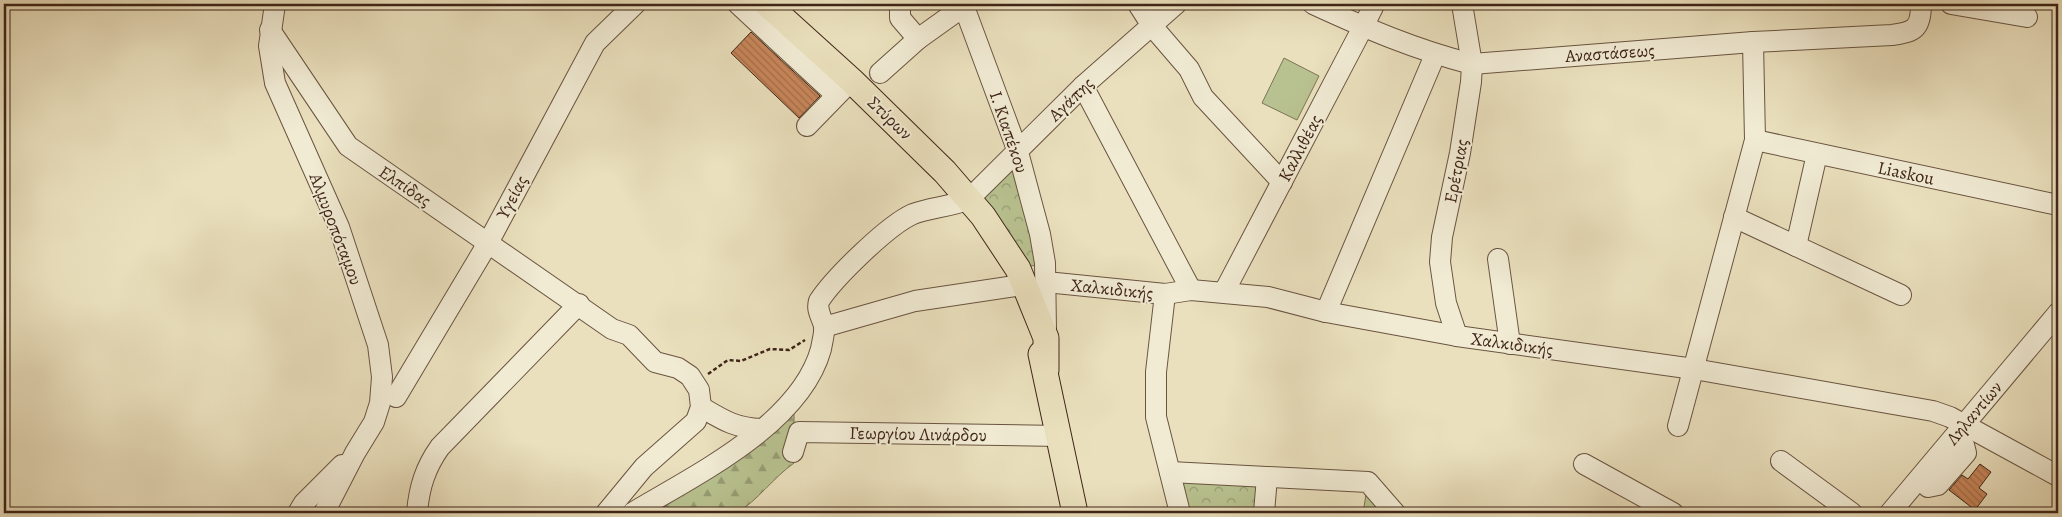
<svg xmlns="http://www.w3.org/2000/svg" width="2062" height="517" viewBox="0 0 2062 517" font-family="Alegreya,serif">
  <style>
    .forest { fill: url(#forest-firs); stroke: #7c7454 }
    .park { fill: url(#park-crowns); stroke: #7c7454 }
    .pitch { fill: #b8c290; stroke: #7c7454 }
    .building { fill: url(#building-back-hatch); stroke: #3f2518 }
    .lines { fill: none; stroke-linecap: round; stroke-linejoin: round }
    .minor-casing { stroke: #6a5441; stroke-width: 22 }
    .major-casing { stroke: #3f2518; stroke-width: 27 }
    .path { stroke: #3f2518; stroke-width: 2.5; stroke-dasharray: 4 2.5; stroke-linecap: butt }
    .minor { stroke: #f1ebd4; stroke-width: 20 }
    .major { stroke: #eae0bd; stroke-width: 25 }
    .labels { text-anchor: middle; stroke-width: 4; stroke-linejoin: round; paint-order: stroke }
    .street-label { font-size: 18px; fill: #3f2518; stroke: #f1ebd4 }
  </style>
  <defs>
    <pattern id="forest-firs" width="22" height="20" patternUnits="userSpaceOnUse" patternTransform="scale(1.25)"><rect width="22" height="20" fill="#b8c290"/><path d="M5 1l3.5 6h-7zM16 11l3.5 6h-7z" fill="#979d75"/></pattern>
    <pattern id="park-crowns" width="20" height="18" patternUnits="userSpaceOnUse" patternTransform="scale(1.25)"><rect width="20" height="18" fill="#b8c290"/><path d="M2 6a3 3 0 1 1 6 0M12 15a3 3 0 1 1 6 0" fill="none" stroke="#979d75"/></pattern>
    <pattern id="building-back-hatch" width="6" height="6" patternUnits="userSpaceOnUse" patternTransform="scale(1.25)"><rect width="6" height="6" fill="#c8865a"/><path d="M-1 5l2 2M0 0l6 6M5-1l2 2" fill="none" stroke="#a46d49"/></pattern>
  </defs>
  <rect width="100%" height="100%" fill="#eae0bd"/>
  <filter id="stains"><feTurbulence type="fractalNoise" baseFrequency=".004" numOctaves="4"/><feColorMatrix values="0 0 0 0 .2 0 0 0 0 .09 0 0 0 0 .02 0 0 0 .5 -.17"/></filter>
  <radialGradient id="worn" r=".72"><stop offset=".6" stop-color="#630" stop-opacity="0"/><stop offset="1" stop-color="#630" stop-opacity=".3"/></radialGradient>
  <path class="forest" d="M794 409V463C773 478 758 500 737 513H649C701 482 755 456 794 409Z"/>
  <g class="park">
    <polygon points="1018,152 1045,263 1018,269 969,199"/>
    <polygon points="1170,472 1267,477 1264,513 1180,513"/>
    <polygon points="1368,482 1395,513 1363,513"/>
  </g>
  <polygon class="pitch" points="1284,58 1319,76 1297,120 1262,103"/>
  <g class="building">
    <polygon points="751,32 820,96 799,118 731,53"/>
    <polygon points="1980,464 1991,472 1979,488 1987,494 1975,510 1949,490 1962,475 1968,479"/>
  </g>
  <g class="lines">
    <g class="minor-casing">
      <g id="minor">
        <polyline points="275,4 269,46 275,83 339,227 378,345 382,377 380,403 374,422 355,453 324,513"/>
        <polyline points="738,4 836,95"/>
        <polyline points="900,4 900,18 918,39 967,4"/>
        <polyline points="963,4 1018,152 1040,234 1045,263 1046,331"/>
        <polyline points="1138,4 1152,26 1189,69 1203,97 1282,182"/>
        <path d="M1313 4C1365 28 1416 50 1472 64L1753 42 1892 35C1915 32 1921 28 1921 4"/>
        <polyline points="1951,4 2027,17"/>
        <polyline points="270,30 348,146 612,329 629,335 655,362 678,368 690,376 699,390 701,407 696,421 644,467 606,513"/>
        <polyline points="880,73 918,39"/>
        <polyline points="1083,86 1191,290"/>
        <polyline points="807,126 845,87"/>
        <polyline points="1755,140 2058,205"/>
        <polyline points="1734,217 1901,295"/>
        <polyline points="1796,246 1817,154"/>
        <polyline points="1498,259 1510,344"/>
        <polyline points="1056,283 1165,294 1191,290 1268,297 1326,312 1457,336 1694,369 1933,411 1950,417 2058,476"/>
        <polyline points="1224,292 1363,27 1373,7 1372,4"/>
        <polyline points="1165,294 1156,372 1156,417 1180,513"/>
        <polyline points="1326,312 1435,55"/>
        <polyline points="824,327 915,301 1015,286"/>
        <polyline points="1457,336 1446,303 1440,262 1442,237 1460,153 1471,82 1472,64 1462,4"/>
        <polyline points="396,397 488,243 595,43 635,4"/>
        <path d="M701 407C723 420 735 428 761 429"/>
        <polyline points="1678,426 1755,140 1753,42"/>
        <polyline points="793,452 799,432 1059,436"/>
        <polyline points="1781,461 1852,513"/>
        <polyline points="1584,464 1673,513"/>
        <polyline points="1170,472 1368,482 1395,513"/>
        <polyline points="1928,487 1938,485 1966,453 1964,445"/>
        <polyline points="298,513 304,503 342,465"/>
        <path d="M417 513C419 488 425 468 440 447L579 304"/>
        <path d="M632 513C695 475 800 425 821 349 822 342 825 333 824 326 822 317 816 311 819 301 834 278 888 225 913 214 931 207 951 207 969 199L1083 86 1176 4"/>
        <polyline points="1264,513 1267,477"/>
        <polyline points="1890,513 2058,313"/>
      </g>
    </g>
    <g class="major-casing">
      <g id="major">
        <polyline points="767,4 851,80 945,172 983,216 1018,269 1042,328 1046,338 1046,370"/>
        <polyline points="1041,354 1075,513"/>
      </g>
    </g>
    <polyline class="path" points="708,374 728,360 741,361 770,349 789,350 805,340"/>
    <use href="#minor" class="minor"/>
    <use href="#major" class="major"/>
  </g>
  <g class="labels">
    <g class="street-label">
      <text transform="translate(1610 53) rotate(-4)" y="6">Αναστάσεως</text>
      <text transform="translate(1071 99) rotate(-44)" y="6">Αγάπης</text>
      <text transform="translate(890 118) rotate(44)" y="6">Στύρων</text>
      <text transform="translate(1009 132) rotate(71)" y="6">Ι. Κιαπέκου</text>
      <text transform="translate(1300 148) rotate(-62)" y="6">Καλλιθέας</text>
      <text transform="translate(1456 171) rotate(-79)" y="6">Ερέτριας</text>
      <text transform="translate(1906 173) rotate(12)" y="6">Liaskou</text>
      <text transform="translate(405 186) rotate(34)" y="6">Ελπίδας</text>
      <text transform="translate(512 197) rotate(-62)" y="6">Υγείας</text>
      <text transform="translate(336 229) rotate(69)" y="6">Αλμυροπόταμου</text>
      <text transform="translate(1112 289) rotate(6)" y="6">Χαλκιδικής</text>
      <text transform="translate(1512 344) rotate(8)" y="6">Χαλκιδικής</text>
      <text transform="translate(1974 413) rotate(-50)" y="6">Ληλαντίων</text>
      <text transform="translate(918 434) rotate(1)" y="6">Γεωργίου Λινάρδου</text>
    </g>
  </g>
  <rect width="2062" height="517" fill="none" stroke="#eae0bd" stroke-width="20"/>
  <rect x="5" y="5" width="2052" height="507" fill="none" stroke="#3f2518" stroke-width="2.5"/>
  <rect x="10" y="10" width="2042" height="497" fill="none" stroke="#3f2518"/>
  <rect width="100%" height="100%" filter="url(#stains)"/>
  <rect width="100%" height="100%" fill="url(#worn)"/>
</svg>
